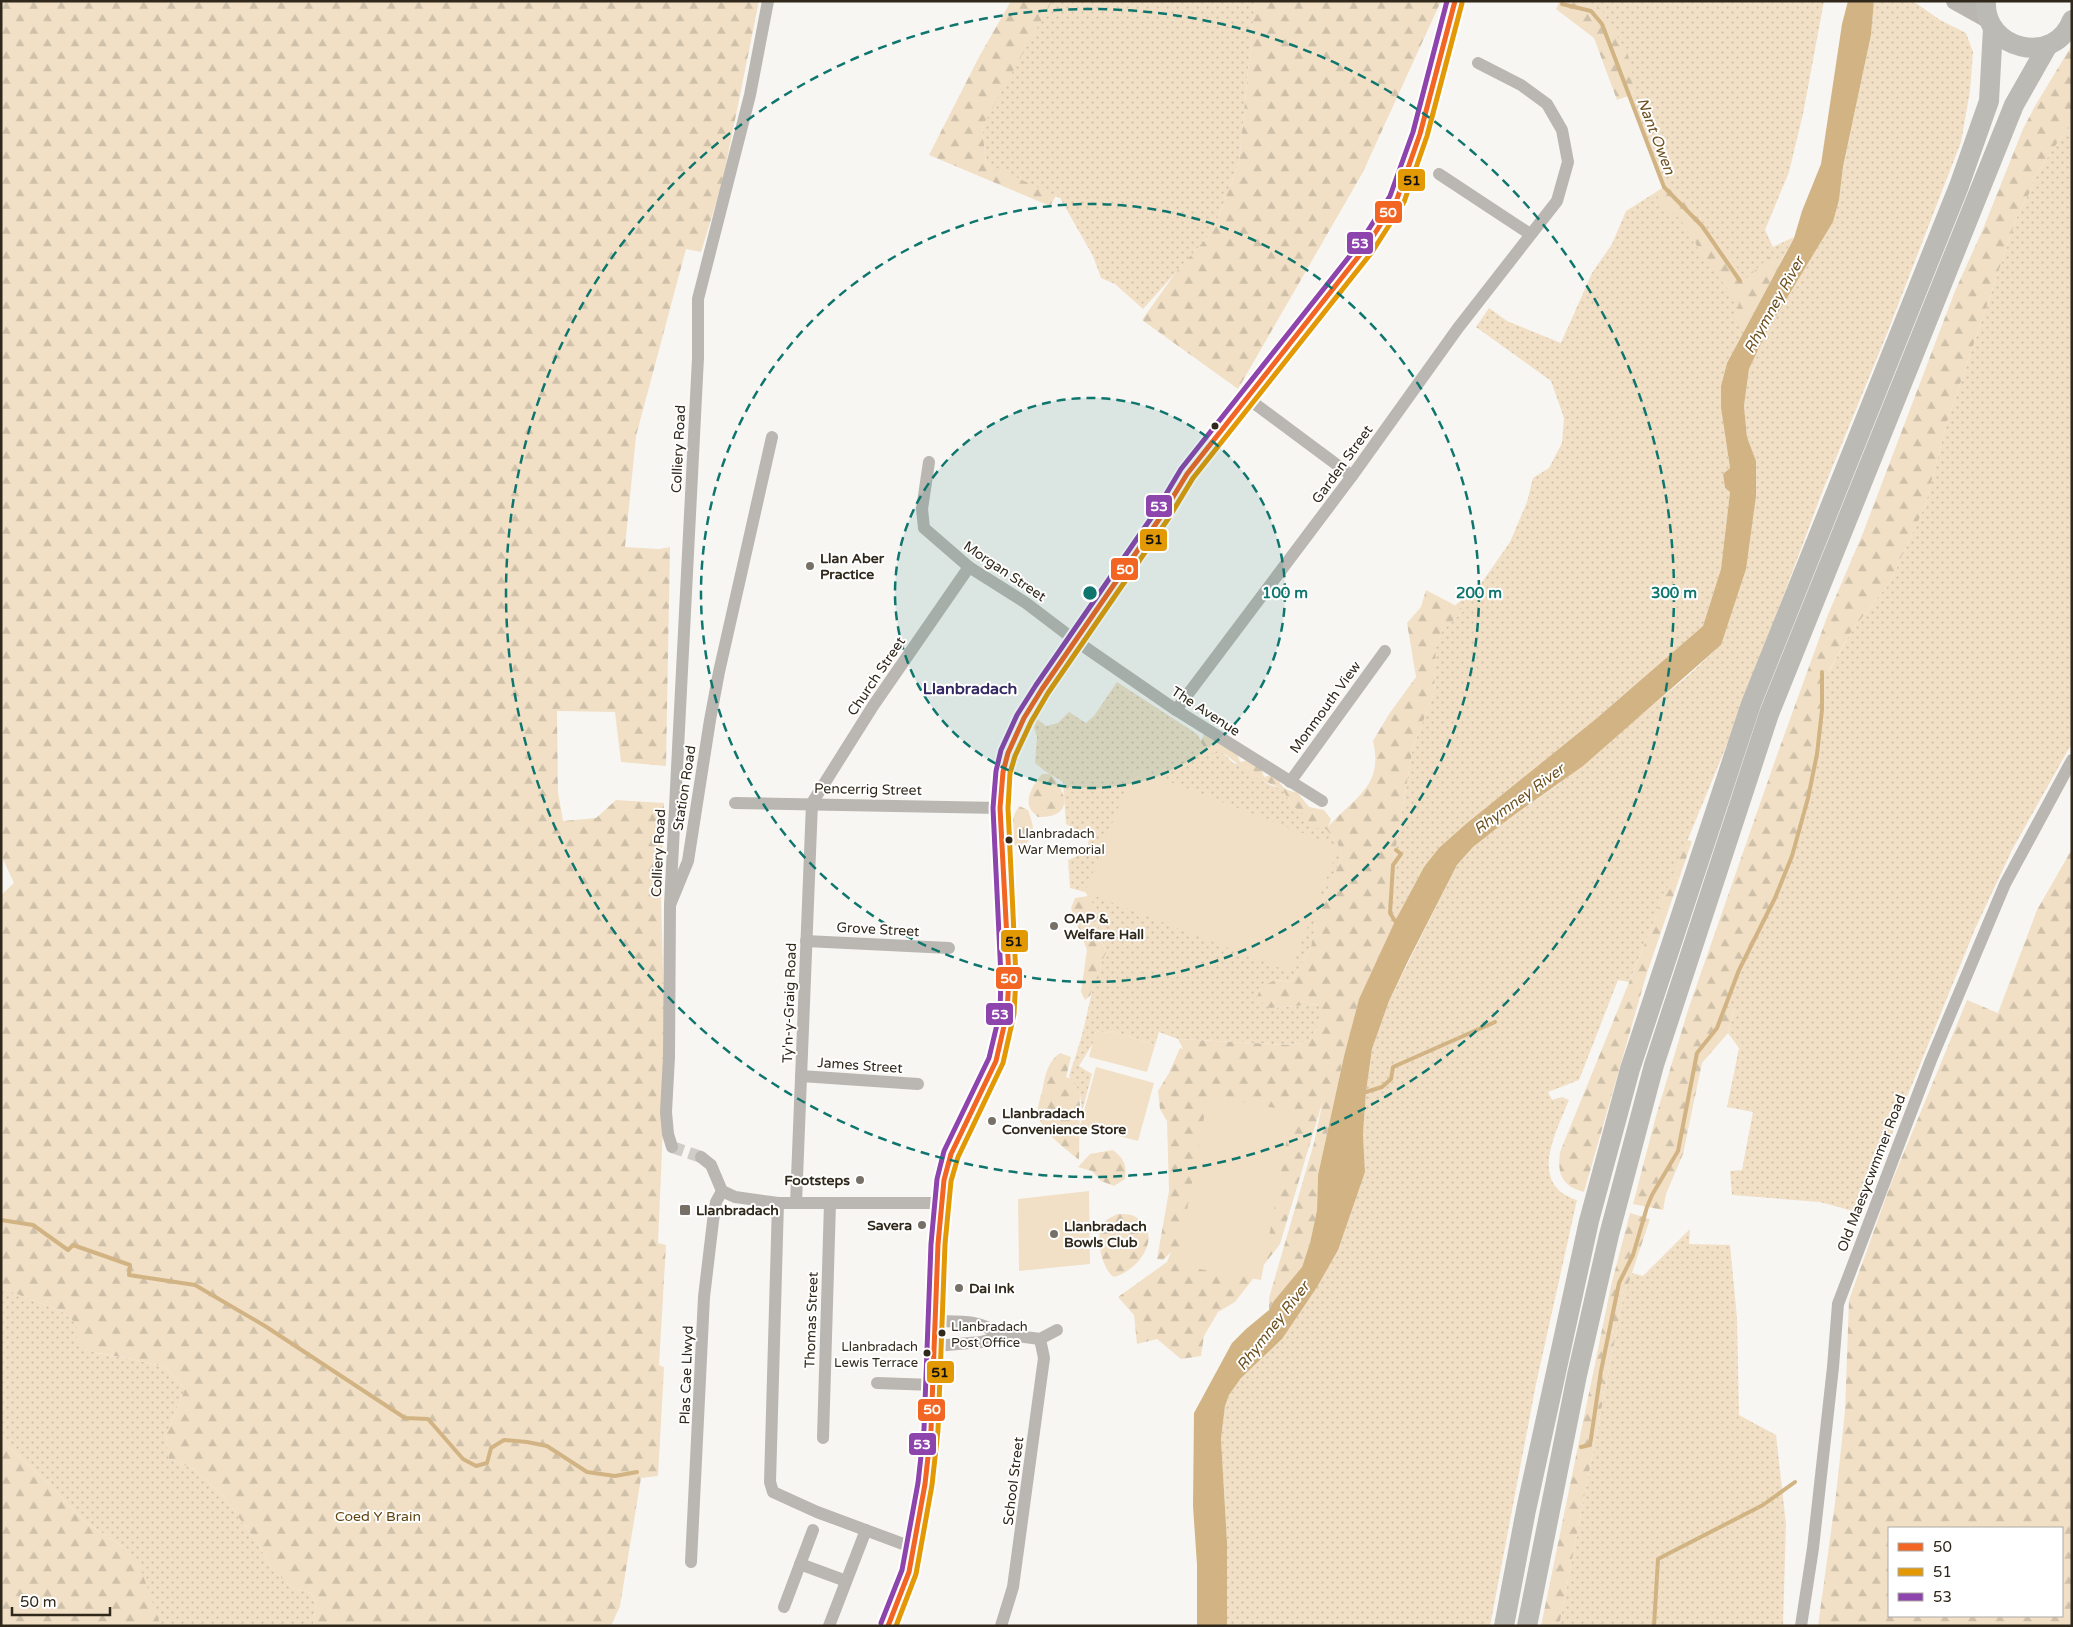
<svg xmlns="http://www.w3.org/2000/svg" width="2073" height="1627" viewBox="0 0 2073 1627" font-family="'Varela Round',sans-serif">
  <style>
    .grass { fill: url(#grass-dots) }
    .forest { fill: url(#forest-firs); fill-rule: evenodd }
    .garden { fill: #f1e0c6 }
    .water { fill: #d2b484 }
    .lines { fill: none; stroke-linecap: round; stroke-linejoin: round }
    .stream { stroke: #d2b484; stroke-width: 4 }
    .street-tunnel { stroke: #d0cdc8; stroke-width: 12; stroke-dasharray: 12 6; stroke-linecap: butt }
    .street { stroke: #bab7b2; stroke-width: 12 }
    .secondary { stroke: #b9b6b2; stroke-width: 18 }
    .primary { stroke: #bcbab5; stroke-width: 20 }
    .bus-1-casing { stroke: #fff; stroke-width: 9 }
    .bus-2-casing { stroke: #fff; stroke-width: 9 }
    .bus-3-casing { stroke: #fff; stroke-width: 9 }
    .bus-1 { stroke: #f26522; stroke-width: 5 }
    .bus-2 { stroke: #e39903; stroke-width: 5 }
    .bus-3 { stroke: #8e44ad; stroke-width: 5 }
    .ring { fill: none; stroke: #0f766e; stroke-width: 2.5; stroke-dasharray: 9 6 }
    .bus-dot { fill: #30281b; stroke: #fff; stroke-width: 2 }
    .poi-dot { fill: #767067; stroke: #fff; stroke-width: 2 }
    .labels { text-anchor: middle; stroke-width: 4; stroke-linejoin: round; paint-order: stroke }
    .bus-label { font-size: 13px; fill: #30281b; stroke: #fff; text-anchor: start }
    .street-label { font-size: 14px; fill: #30281b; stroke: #fff }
    .poi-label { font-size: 14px; font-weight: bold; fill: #30281b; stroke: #fff; text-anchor: start }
    .park-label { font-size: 14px; fill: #60430e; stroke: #fff }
    .water-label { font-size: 15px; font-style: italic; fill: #6e511f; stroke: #fff }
    .quarter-label { font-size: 16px; font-weight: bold; fill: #342863; stroke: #fff }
    .centre { fill: #0f766e; stroke: #fff; stroke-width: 2.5 }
    .ring-label { font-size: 15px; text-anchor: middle; font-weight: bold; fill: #0f766e; stroke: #fff; stroke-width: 4; stroke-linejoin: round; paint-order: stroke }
    .line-badge { stroke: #fff; stroke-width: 2 }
    .badge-label { font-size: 14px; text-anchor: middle; font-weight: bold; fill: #fff }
    .pale-badge-label { font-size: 14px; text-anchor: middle; font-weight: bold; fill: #111 }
  </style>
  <defs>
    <pattern id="grass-dots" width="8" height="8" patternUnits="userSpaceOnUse" patternTransform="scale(1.25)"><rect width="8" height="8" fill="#f1e0c6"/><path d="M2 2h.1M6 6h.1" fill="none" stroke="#cfc0aa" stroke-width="1.8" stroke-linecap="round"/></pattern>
    <pattern id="forest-firs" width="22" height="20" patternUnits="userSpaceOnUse" patternTransform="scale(1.25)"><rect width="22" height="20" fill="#f1e0c6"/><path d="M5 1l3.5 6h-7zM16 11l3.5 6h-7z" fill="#cfc0aa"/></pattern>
  </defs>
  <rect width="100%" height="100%" fill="#f8f6f3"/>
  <g class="grass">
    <polygon points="1045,1 1255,1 1239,162 1213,231 1143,309 1115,284 1101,278 1093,256 1060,198 1025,185 986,163 982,127"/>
    <polygon points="1561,1 1824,1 1803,114 1789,172 1765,230 1773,247 1794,237 1727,363 1721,386 1721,408 1730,468 1723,474 1725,488 1730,492 1721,569 1703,626 1597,718 1467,823 1424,867 1395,921 1390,913 1393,865 1413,747 1434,693 1436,647 1442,631 1463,611 1455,605 1478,588 1510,542 1527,502 1533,478 1549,468 1562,443 1564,418 1551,381 1476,327 1489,308 1507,321 1561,343 1592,273 1612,244 1626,211 1664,187 1602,24"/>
    <path d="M1874 1H1913L1940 20 1966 33 1973 52 1970 91 1961 142 1888 331 1823 490 1735 725 1629 982 1618 980 1579 1080 1548 1092 1552 1100 1562 1097 1569 1100C1556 1133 1527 1184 1577 1200L1536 1384 1490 1626H1227V1542L1221 1439 1225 1406 1229 1395 1241 1378 1282 1339 1365 1172 1363 1134 1366 1092 1372 1049 1389 1001 1457 865 1473 847 1510 818 1560 783 1690 674 1721 645 1756 461 1747 437 1744 406 1749 369 1767 331 1833 222 1839 200 1843 168 1871 35Z"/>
    <path d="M2072 121V743L2012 850 1975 929 1860 1213 1820 1202 1732 1195 1730 1171 1742 1170 1753 1112 1727 1107 1739 1048 1728 1033 1735 1008 1725 1010C1730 997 1734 983 1739 970 1756 932 1778 896 1792 856 1812 797 1822 735 1822 672L1829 671 1852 630 1890 582 1925 506 1946 425 2018 214 2031 190 2035 176Z"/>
    <path d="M1117 682 1197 734 1208 752 1223 753 1233 763 1238 764 1270 785 1282 789 1294 807 1326 829 1338 844 1342 857 1318 911 1311 947 1291 982 1276 980 1270 1008 1320 1004V1023L1308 1041 1291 1045 1178 1039 1159 1032 1155 1045 1112 1031 1107 1033 1096 1031 1093 1043 1079 1066 1092 1074 1082 1112 1080 1094 1069 1076C1074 1060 1080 1044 1084 1027 1090 1002 1094 975 1106 953L1095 919 1097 910 1085 892 1070 888 1068 860 1087 852 1089 838 1066 824 1063 782 1045 771 1035 763 1037 737 1034 727 1037 719 1046 726 1058 723 1069 712 1086 723 1094 716Z"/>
    <polygon points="1690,1229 1689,1244 1730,1245 1737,1318 1739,1415 1776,1435 1786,1524 1783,1626 1559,1626 1622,1303 1632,1273 1643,1276"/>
    <polygon points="1,1288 61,1311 77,1324 77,1341 97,1353 132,1359 165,1367 185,1389 166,1435 169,1459 194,1469 224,1497 258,1544 273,1571 293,1588 311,1593 316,1603 313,1626 161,1626 128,1550 84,1521 48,1483 1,1440"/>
  </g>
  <g class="forest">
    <polygon points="1,1 759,1 722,184 701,252 686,249 636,436 625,547 659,549 670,547 666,766 621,762 615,712 557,711 558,792 563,821 596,818 616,800 664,803 661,893 664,1014 663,1127 658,1243 666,1245 659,1365 664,1367 658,1476 641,1478 620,1606 611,1626 313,1626 316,1603 311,1593 293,1588 273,1571 258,1544 224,1497 194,1469 169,1459 166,1435 185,1389 165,1367 132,1359 87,1351 77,1341 77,1324 61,1311 1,1288 1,895 14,883 1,855"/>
    <polygon points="1011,1 1052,1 982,127 986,163 1056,196 1050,206 929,155 979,57"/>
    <polygon points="1255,1 1441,1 1363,172 1238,389 1142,320 1176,272 1213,231 1239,162"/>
    <polygon points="1560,1 1579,1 1601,9 1610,26 1627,51 1637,93 1617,100 1594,38 1556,9"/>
    <path d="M2072 45V121L2035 176 2031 190 2018 214 1946 425 1925 506 1890 582 1852 630 1828 672 1822 673C1822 735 1811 796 1792 856 1779 895 1756 932 1740 970 1734 983 1730 996 1725 1009L1735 1007 1728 1033 1702 1063 1683 1154 1666 1194 1663 1210 1633 1204 1656 1116 1688 1010 1777 755 1827 617 1863 533 1955 291 1983 229 2023 129 2035 106Z"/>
    <polygon points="1670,183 1746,279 1770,256 1779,266 1746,325 1735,322 1739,303 1701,255 1692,235 1678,217 1659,206 1657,192"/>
    <path d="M1426 590 1464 610 1442 631 1436 647 1434 693 1413 747 1393 865 1390 913 1395 921 1359 999 1344 1056 1318 1175 1317 1210 1310 1243 1302 1267 1273 1302 1269 1310V1298L1314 1143 1323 1100 1280 1244 1235 1302 1218 1312 1204 1336 1201 1356 1181 1359 1157 1339 1137 1344 1134 1315 1118 1297 1167 1262 1171 1252 1163 1260 1157 1259 1169 1191 1167 1121 1160 1109 1158 1091 1169 1073 1180 1048 1183 1049 1178 1039 1291 1045 1308 1041 1320 1023V1004L1270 1008 1256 999 1262 986 1276 980 1291 982 1311 947 1318 911 1342 857 1338 844 1326 829 1310 827 1305 815 1294 807 1282 789 1246 773 1238 764 1223 753H1208L1201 742 1204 733 1235 748 1240 762 1254 759 1262 770 1264 777 1275 774C1281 786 1284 791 1297 792L1309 807 1324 810 1331 819 1328 827C1354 797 1384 787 1373 741L1389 714 1416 677 1407 623 1421 607Z"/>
    <path d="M1042 774H1050C1069 794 1073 818 1038 817 1036 815 1031 811 1030 808 1025 797 1035 782 1042 774Z"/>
    <path d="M1019 806 1028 810C1034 828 1036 830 1025 846H1015C1010 829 1010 821 1019 806Z"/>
    <path d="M1687 840 1692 841 1646 976 1584 1192C1562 1186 1557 1174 1560 1152Z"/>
    <path d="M2072 849V1626H1818L1836 1495 1845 1411 1849 1300 1890 1186 1967 1000 1998 1013 2037 910ZM1889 1528H2062V1616H1889Z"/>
    <polygon points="1088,896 1097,910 1095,919 1106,953 1102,961 1090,996 1085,1000 1081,992 1087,950 1071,908 1075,898"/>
    <path d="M1060 1053 1071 1057 1066 1077 1073 1079 1080 1094 1079 1160C1066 1149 1036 1128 1038 1110 1038 1102 1042 1094 1043 1087 1045 1074 1049 1060 1060 1053Z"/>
    <path d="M1113 1150C1124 1159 1127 1164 1125 1179L1114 1186 1101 1181 1092 1171 1078 1167 1090 1154Z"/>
    <polygon points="1630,1213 1650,1219 1622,1303 1559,1626 1541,1626 1611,1286"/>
    <path d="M1118 1214C1123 1214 1130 1214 1134 1216 1166 1233 1139 1271 1114 1277 1102 1270 1095 1238 1102 1225 1105 1219 1112 1217 1118 1214Z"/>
    <polygon points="1,1440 48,1483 84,1521 128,1550 139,1564 161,1626 1,1626"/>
  </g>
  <g class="garden">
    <polygon points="1134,768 1339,847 1290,972 1085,892"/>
    <polygon points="1096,1031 1107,1033 1112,1031 1155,1045 1147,1072 1089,1057"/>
    <polygon points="1096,1067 1154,1083 1138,1141 1080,1126"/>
    <polygon points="1208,1096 1292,1111 1261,1280 1177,1265"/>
    <polygon points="1089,1191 1090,1264 1019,1271 1018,1199"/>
  </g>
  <polygon class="water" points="1848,1 1874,1 1871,35 1843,167 1839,200 1833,222 1767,331 1749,369 1744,406 1747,437 1756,461 1756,496 1746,569 1721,645 1583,766 1510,818 1473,847 1457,865 1408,961 1389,1001 1372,1049 1366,1092 1363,1134 1365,1172 1338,1250 1317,1287 1282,1339 1241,1378 1229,1395 1225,1406 1221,1439 1227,1542 1227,1626 1197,1626 1197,1565 1193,1506 1194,1413 1232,1343 1246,1329 1269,1310 1273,1302 1302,1267 1310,1243 1317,1210 1318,1175 1344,1056 1359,999 1395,921 1424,867 1439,848 1467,823 1597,718 1703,626 1721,569 1730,492 1725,488 1723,474 1730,468 1721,408 1721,386 1727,363 1794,238 1802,211 1821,164 1842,24"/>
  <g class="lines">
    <g class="stream">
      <polyline points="1562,4 1591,11 1602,24 1664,187 1702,226 1740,281"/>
      <polyline points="1395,921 1390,913 1393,865 1401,854 1396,850"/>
      <polyline points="1366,1092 1382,1087 1391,1079 1393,1067 1495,1022"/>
      <polyline points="1,1220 33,1225 68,1250 73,1245 130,1265 129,1275 195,1285 265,1326 405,1418 428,1419 463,1459 476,1466 487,1463 491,1448 504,1440 527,1442 547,1446 587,1472 615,1476 637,1472"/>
      <polyline points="1581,1447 1590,1445 1601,1371 1619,1283 1633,1255 1647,1207 1652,1195 1678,1151 1697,1053 1717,1028 1739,970 1775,898 1792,856 1808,798 1817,754 1822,710 1822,672"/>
      <polyline points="1654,1626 1658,1559 1763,1505 1795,1482"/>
    </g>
    <polyline class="street-tunnel" points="672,1147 701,1157"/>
    <g class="street">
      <polyline points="1439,174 1530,234"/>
      <polyline points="1247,398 1352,476"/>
      <polyline points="929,462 922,509 924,528 969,567 1026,603 1076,641 1176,710 1322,801"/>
      <polyline points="1176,710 1352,476 1458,328 1557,201 1568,162 1562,130 1547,104 1521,85 1478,63"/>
      <polyline points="1290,782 1385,651"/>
      <polyline points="735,803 1000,808"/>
      <polyline points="670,905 698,358 698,299 750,95 768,1"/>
      <polyline points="806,941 949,948"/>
      <polyline points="801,1076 918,1084"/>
      <polyline points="672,1147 668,1134 666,1112 669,1057 670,905 688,861 710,720 719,672 772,437"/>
      <polyline points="701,1157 711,1165 722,1191 735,1197 778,1203 940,1203"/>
      <polyline points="778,1203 770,1482 773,1492 817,1512 914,1548"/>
      <polyline points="796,1203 812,803 873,706 969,567"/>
      <path d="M936 1321C952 1322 983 1319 994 1333L1040 1339 1044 1358 1013 1587 1001 1626"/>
      <polyline points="1040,1339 1057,1330"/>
      <polyline points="935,1346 981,1342 992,1339 994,1333"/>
      <polyline points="877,1383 934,1385"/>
      <polyline points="823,1438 830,1203"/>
      <polyline points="691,1562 704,1297 713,1221 716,1202 722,1191"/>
      <polyline points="800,1564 846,1581"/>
      <polyline points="784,1607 813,1530"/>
      <polyline points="829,1626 866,1530"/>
      <polyline points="1801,1626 1813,1548 1833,1367 1838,1304 1931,1060 2005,884 2072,760"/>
    </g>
    <g class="secondary">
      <polyline points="1955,1 1989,20"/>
      <polyline points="888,1626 909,1572 925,1484 931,1430 938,1244 944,1180 951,1154 996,1061 1007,1013 1009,977 1000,808 1003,772 1008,753 1024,718 1042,689 1162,515 1187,474 1366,247 1397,199 1420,134 1455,1"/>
    </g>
    <g class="primary">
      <path d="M1986 1C1983 50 2055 67 2072 20"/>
      <polyline points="1504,1626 1526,1510 1589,1221 1630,1069 1751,704 1959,186 1989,101 1993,28"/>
      <polyline points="1527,1626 1577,1375 1609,1235 1654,1065 1769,714 2014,105 2048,45"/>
    </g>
    <g class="bus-1-casing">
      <polyline id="bus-1" points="888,1626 909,1572 925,1484 931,1430 938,1244 944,1180 951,1154 996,1061 1007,1013 1009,977 1000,808 1003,772 1008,753 1024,718 1042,689 1162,515 1187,474 1366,247 1397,199 1420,134 1455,1"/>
    </g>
    <g class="bus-2-casing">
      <polyline id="bus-2" points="896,1626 916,1574 932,1485 938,1430 945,1244 951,1181 958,1157 1003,1063 1014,1014 1016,977 1008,808 1010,773 1015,756 1031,722 1048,693 1168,519 1193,478 1372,252 1404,202 1427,136 1462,3"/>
    </g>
    <g class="bus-3-casing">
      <polyline id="bus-3" points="881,1623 902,1570 918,1483 924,1429 931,1244 937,1179 944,1151 989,1058 1000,1012 1001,977 993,808 996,771 1001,750 1017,715 1036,685 1156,511 1181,469 1360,243 1390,196 1413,132 1447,1"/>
    </g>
    <use href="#bus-1" class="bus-1"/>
    <use href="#bus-2" class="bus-2"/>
    <use href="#bus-3" class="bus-3"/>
  </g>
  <circle cx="1090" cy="593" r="195" fill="#0f766e" fill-opacity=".12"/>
  <g class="ring">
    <circle cx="1090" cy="593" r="195"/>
    <circle cx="1090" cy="593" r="389"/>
    <circle cx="1090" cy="593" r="584"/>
  </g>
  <g class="bus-dot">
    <circle cx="1215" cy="426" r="4.5"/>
    <circle cx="1009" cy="840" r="4.5"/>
    <circle cx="942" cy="1333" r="4.5"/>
    <circle cx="927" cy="1353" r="4.5"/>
  </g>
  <g class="poi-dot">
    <circle cx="810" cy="566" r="5"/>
    <circle cx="1054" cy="926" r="5"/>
    <circle cx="992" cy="1121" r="5"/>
    <circle cx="860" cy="1180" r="5"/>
    <rect x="679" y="1204" width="12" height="12" rx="2.5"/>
    <circle cx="922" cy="1225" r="5"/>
    <circle cx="1054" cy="1234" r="5"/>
    <circle cx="959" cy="1288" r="5"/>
  </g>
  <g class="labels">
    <g class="bus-label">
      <text x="1018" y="838">Llanbradach<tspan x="1018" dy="16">War Memorial</tspan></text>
      <text x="951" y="1331">Llanbradach<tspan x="951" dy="16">Post Office</tspan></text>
      <text x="918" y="1351" text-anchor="end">Llanbradach<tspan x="918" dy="16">Lewis Terrace</tspan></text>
    </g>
    <g class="street-label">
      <text transform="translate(678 449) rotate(-87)" y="5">Colliery Road</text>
      <text transform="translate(1342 464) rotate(-54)" y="5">Garden Street</text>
      <text transform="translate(1005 571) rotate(34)" y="5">Morgan Street</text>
      <text transform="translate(876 676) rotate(-56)" y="5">Church Street</text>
      <text transform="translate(1325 707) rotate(-54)" y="5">Monmouth View</text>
      <text transform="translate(1206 711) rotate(33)" y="5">The Avenue</text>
      <text transform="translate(684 788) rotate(-81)" y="5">Station Road</text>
      <text transform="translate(868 789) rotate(1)" y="5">Pencerrig Street</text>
      <text transform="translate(658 853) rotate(-87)" y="5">Colliery Road</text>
      <text transform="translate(878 929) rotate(3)" y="5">Grove Street</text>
      <text transform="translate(789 1003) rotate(-88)" y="5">Ty'n-y-Graig Road</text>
      <text transform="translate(860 1065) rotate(4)" y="5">James Street</text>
      <text transform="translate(1871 1173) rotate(-69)" y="5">Old Maesycwmmer Road</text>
      <text transform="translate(811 1320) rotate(-88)" y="5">Thomas Street</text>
      <text transform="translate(686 1375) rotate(-88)" y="5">Plas Cae Llwyd</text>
      <text transform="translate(1013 1481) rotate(-83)" y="5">School Street</text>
    </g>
    <g class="poi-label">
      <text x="820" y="563">Llan Aber<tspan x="820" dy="16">Practice</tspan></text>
      <text x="1064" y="923">OAP &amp;<tspan x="1064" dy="16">Welfare Hall</tspan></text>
      <text x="1002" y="1118">Llanbradach<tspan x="1002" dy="16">Convenience Store</tspan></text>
      <text x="850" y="1185" text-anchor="end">Footsteps</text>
      <text x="696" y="1215">Llanbradach</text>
      <text x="912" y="1230" text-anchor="end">Savera</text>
      <text x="1064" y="1231">Llanbradach<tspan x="1064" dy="16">Bowls Club</tspan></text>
      <text x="969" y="1293">Dai Ink</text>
    </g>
    <g class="park-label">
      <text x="378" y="1521">Coed Y Brain</text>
    </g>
    <g class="water-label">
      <text transform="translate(1656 136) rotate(69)" y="5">Nant Owen</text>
      <text transform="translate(1774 305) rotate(-61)" y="5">Rhymney River</text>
      <text transform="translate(1519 799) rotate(-36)" y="5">Rhymney River</text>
      <text transform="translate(1273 1326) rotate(-52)" y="5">Rhymney River</text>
    </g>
    <g class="quarter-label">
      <text x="970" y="694">Llanbradach</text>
    </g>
  </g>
  <circle cx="1090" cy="593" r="8" class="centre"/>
  <g class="ring-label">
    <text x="1285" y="598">100 m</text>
    <text x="1479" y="598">200 m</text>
    <text x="1674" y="598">300 m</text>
  </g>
  <g class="line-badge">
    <rect x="1397" y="168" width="29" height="24" rx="5" fill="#e39903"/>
    <rect x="1374" y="200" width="29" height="24" rx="5" fill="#f26522"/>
    <rect x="1346" y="231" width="28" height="24" rx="5" fill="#8e44ad"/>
    <rect x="1145" y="494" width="28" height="24" rx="5" fill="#8e44ad"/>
    <rect x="1139" y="528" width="29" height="24" rx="5" fill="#e39903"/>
    <rect x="1110" y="557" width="29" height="24" rx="5" fill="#f26522"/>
    <rect x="1000" y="929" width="29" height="24" rx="5" fill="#e39903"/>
    <rect x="995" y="966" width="28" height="24" rx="5" fill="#f26522"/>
    <rect x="985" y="1002" width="29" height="24" rx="5" fill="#8e44ad"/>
    <rect x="926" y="1360" width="29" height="24" rx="5" fill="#e39903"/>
    <rect x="917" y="1398" width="29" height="24" rx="5" fill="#f26522"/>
    <rect x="908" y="1432" width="29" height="24" rx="5" fill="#8e44ad"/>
  </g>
  <g class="badge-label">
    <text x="1388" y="217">50</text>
    <text x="1360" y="248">53</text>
    <text x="1159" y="511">53</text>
    <text x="1125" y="574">50</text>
    <text x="1009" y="983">50</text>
    <text x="1000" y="1019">53</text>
    <text x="932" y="1414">50</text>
    <text x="922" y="1449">53</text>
  </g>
  <g class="pale-badge-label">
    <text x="1412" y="185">51</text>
    <text x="1154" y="544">51</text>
    <text x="1014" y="946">51</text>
    <text x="940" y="1377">51</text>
  </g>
  <rect width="2073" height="1627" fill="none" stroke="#30281b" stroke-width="5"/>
  <rect x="1888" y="1527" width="175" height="90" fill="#ffffff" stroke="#aca9a4"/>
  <rect x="1898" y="1543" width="25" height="8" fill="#f26522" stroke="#aca9a4"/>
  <text x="1933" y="1552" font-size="15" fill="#30281b">50</text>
  <rect x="1898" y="1568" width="25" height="8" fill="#e39903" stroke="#aca9a4"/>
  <text x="1933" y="1577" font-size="15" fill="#30281b">51</text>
  <rect x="1898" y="1593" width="25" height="8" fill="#8e44ad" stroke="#aca9a4"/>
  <text x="1933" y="1602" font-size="15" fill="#30281b">53</text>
  <path d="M12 1607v8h98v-8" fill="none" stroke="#30281b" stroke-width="2.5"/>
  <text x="20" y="1607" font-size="15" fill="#30281b" stroke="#ffffff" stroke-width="4" paint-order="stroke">50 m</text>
</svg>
